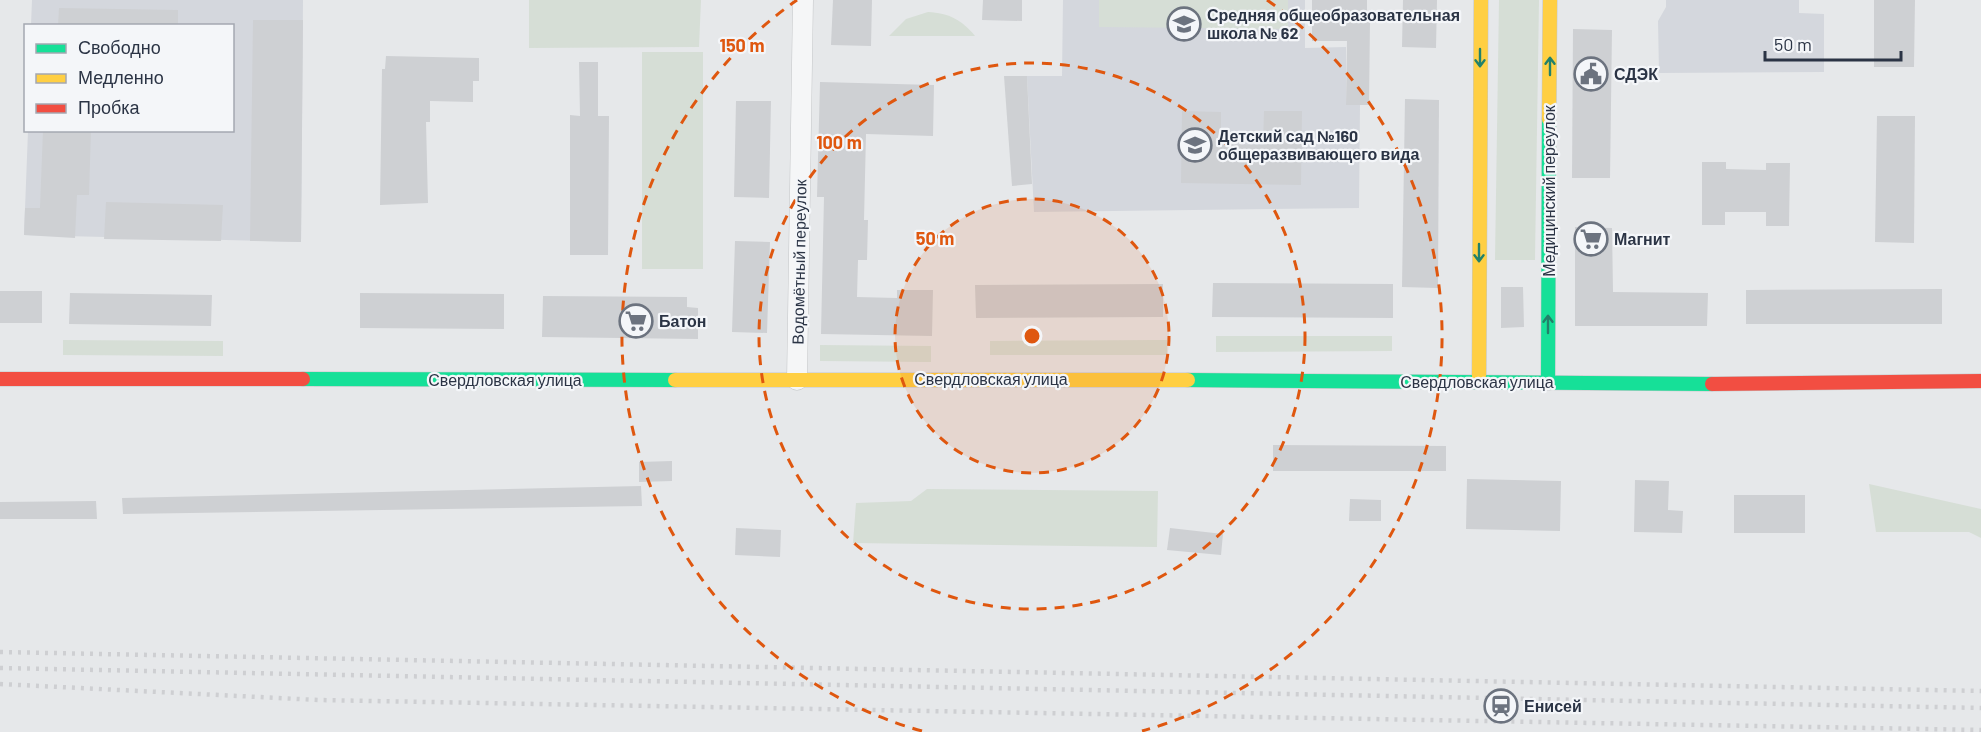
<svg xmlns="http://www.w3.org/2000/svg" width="1981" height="732" viewBox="0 0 1981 732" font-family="Barlow,sans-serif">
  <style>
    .built { fill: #d4d7dd }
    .green { fill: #d6ded6 }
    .building { fill: #ced0d3 }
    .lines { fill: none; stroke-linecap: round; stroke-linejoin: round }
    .street-casing { stroke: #c4c6c8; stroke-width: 21 }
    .fast-casing { stroke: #c4c6c8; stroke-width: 15 }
    .slow-casing { stroke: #c4c6c8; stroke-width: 15 }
    .jam-casing { stroke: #c4c6c8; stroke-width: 15 }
    .street { stroke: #f5f6f7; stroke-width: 20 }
    .fast { stroke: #16e098; stroke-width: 14 }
    .slow { stroke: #ffcf43; stroke-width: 14 }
    .jam { stroke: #f24e42; stroke-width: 14 }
    .rail { stroke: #cecfd2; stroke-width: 4.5; stroke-dasharray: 3 6; stroke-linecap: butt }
    .oneway { stroke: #22816a }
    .ring { fill: none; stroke: #df570f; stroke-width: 3; stroke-dasharray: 10 8 }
    .labels { text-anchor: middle; stroke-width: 4.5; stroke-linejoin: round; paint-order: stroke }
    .poi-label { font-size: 16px; font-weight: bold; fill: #2b3445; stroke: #f4f6f9; text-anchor: start }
    .street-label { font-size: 16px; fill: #2b3445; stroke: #f4f6f9 }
    .centre { fill: #df570f; stroke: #f4f6f9; stroke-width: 3 }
    .ring-label { font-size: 18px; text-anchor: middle; font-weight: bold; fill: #df570f; stroke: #f4f6f9; stroke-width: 4.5; stroke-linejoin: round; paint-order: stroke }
  </style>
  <rect width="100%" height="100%" fill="#e6e8ea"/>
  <g class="built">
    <polygon points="32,0 303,0 301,242 24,235 28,131 232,130 232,26 31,25"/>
    <polygon points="1063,0 1305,0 1305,48 1346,47 1346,104 1360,105 1359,208 1034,212 1027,76 1062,76"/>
    <polygon points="1666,0 1799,0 1799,13 1824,14 1824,72 1659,73 1658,21 1666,7"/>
  </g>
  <g class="green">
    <polygon points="529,0 701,0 699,47 529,48"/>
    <polygon points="1099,0 1288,0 1288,29 1099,27"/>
    <polygon points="1499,0 1539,0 1535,260 1495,260"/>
    <path d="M928 12C949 13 962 20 975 36H889L906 19Z"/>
    <rect x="642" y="52" width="61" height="217"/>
    <polygon points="1216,336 1392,336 1392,351 1216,352"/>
    <polygon points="63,340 223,341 223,356 63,355"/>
    <polygon points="1167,340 1167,355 990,355 990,341"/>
    <polygon points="820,345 931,346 931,362 820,361"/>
    <polygon points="1869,484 1981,509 1981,538 1969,532 1876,532"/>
    <polygon points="927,489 1158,491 1157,547 853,543 856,503 911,501"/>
  </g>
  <g class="building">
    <polygon points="833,0 872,0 871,46 831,45"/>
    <polygon points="983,0 1022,0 1022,21 982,20"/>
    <polygon points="1312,0 1367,0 1367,21 1370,21 1369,105 1346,105 1347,41 1312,41"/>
    <polygon points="1403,0 1437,0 1436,48 1402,47"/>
    <polygon points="1874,0 1915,0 1914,67 1874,67"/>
    <polygon points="59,8 178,10 178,26 58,26"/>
    <polygon points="253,20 303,20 301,242 250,241"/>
    <polygon points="1573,29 1612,30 1610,178 1572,178"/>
    <polygon points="386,56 479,58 479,81 473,81 473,102 430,101 430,122 426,122 428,203 380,205 382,69 385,69"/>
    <polygon points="579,62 598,62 598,116 609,116 608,255 570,255 570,115 580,116"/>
    <polygon points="1004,76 1027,76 1032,184 1012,186"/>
    <polygon points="820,82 934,85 933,136 866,134 864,220 868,220 867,260 858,260 857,297 897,298 897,290 933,290 932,336 821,334 824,197 817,197"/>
    <polygon points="1405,99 1439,100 1438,288 1402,287"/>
    <polygon points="736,101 771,101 769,198 734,197"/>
    <polygon points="1182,111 1221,112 1221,144 1263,145 1264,111 1302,111 1301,185 1181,183"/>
    <polygon points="1877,116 1915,116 1914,243 1875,242"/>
    <polygon points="43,130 91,130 89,195 77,195 75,238 24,235 25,208 40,208"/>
    <polygon points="1702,162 1726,162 1726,169 1766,170 1766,163 1790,163 1789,226 1766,226 1766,212 1725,212 1725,225 1702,225"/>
    <polygon points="106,202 223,205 221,241 104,239"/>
    <polygon points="1575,227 1612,228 1613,292 1708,293 1707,326 1575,326"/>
    <polygon points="735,241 770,242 767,333 732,332"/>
    <polygon points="1213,283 1393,284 1393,318 1212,317"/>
    <polygon points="1163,284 1163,317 976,318 975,285"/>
    <polygon points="1501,287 1523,287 1524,327 1501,328"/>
    <polygon points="1942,289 1942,324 1746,324 1746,290"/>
    <rect x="0" y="291" width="42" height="32"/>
    <polygon points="70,293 212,295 211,326 69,324"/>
    <polygon points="360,293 504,294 504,329 360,328"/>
    <polygon points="543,296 687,297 687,307 698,308 698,339 542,337"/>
    <polygon points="1273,445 1446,446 1446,471 1273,471"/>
    <polygon points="672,461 672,481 639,482 639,462"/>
    <polygon points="1467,479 1561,481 1560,531 1466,529"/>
    <polygon points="1635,480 1669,481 1668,510 1683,511 1682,533 1634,532"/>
    <polygon points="641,486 642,506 123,514 122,498"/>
    <rect x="1734" y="495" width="71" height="38"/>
    <polygon points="1350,499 1381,500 1381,521 1349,521"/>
    <polygon points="96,501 97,519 0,519 0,502"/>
    <polygon points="736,528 781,530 780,557 735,555"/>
    <polygon points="1170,528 1223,534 1221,555 1167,550"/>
  </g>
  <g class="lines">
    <g class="street-casing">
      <polyline id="street" points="797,380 803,0"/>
    </g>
    <g class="fast-casing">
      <g id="fast">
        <polyline points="303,379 675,380"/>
        <polyline points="1188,380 1712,384"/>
        <polyline points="1548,383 1549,119"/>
      </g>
    </g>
    <g class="slow-casing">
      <g id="slow">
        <polyline points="1549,119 1550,0"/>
        <polyline points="675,380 1188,380"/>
        <polyline points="1479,382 1481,0"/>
      </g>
    </g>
    <g class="jam-casing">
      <g id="jam">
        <polyline points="0,379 303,379"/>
        <polyline points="1712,384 1981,381"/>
      </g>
    </g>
    <use href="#street" class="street"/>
    <use href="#fast" class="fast"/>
    <use href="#slow" class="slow"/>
    <use href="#jam" class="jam"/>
    <g class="rail">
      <polyline points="0,652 1981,691"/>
      <polyline points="0,668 1981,708"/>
      <polyline points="0,684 318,700 1981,730"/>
    </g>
  </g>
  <defs><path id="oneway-shaft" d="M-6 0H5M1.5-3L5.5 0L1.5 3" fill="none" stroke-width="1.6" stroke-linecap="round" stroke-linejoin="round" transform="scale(1.5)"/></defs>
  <g class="oneway">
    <use href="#oneway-shaft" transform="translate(1480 58) rotate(90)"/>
    <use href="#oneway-shaft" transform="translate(1550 66) rotate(-90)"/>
    <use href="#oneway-shaft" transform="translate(1479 253) rotate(90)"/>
    <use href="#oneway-shaft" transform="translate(1548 324) rotate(-90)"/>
  </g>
  <circle cx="1032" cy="336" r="137" fill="#df570f" fill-opacity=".12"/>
  <g class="ring">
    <circle cx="1032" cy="336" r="137"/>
    <circle cx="1032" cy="336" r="273"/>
    <path d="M922 731A410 410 0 0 1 797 0M1267 0A410 410 0 0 1 1142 731"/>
  </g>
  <defs>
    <g id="school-ring" transform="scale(1.725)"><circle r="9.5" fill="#f4f6f9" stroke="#6c737f" stroke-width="1.5"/><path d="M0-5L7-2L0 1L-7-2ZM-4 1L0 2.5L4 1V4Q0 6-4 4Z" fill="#6c737f"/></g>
    <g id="civic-ring" transform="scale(1.725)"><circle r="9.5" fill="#f4f6f9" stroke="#6c737f" stroke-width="1.5"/><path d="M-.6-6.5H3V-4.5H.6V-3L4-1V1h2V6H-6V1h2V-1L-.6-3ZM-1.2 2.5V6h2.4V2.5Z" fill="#6c737f"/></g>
    <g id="supermarket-ring" transform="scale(1.725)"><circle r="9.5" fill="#f4f6f9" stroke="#6c737f" stroke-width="1.5"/><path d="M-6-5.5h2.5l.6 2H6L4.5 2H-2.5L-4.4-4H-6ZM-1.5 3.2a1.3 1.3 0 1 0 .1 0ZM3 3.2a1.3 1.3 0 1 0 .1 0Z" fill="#6c737f"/></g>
    <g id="station-ring" transform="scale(1.725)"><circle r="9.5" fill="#f4f6f9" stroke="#6c737f" stroke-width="1.5"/><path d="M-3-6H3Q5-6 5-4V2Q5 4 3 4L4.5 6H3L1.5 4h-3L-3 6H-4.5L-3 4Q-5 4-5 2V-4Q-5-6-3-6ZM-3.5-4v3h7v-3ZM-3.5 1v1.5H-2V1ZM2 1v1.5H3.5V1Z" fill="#6c737f"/></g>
  </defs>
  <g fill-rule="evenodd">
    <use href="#school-ring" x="1184" y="24"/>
    <use href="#civic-ring" x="1591" y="74"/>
    <use href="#school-ring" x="1195" y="145"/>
    <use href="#supermarket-ring" x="1591" y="239"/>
    <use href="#supermarket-ring" x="636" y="321"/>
    <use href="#station-ring" x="1501" y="706"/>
  </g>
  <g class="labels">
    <g class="poi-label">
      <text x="1207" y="21">Средняя общеобразовательная<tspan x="1207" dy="18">школа № 62</tspan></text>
      <text x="1614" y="80">СДЭК</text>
      <text x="1218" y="142">Детский сад №160<tspan x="1218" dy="18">общеразвивающего вида</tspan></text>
      <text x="1614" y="245">Магнит</text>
      <text x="659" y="327">Батон</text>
      <text x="1524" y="712">Енисей</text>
    </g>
    <g class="street-label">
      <text transform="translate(1549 191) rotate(-90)" y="6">Медицинский переулок</text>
      <text transform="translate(799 262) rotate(-89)" y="6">Водомётный переулок</text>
      <text x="991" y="385">Свердловская улица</text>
      <text x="505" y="386">Свердловская улица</text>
      <text x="1477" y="388">Свердловская улица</text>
    </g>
  </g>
  <circle cx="1032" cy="336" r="9" class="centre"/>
  <g class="ring-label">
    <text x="742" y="52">150 m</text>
    <text x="839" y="149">100 m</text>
    <text x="935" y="245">50 m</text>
  </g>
  <rect x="24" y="24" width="210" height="108" fill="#f4f6f9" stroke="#a4a8b1" stroke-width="1.5"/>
  <rect x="36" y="44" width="30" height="9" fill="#16e098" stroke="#a4a8b1" stroke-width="1.5"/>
  <text x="78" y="54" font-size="18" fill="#2b3445">Свободно</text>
  <rect x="36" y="74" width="30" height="9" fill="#ffcf43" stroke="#a4a8b1" stroke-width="1.5"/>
  <text x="78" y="84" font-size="18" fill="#2b3445">Медленно</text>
  <rect x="36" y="104" width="30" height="9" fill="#f24e42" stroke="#a4a8b1" stroke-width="1.5"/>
  <text x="78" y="114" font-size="18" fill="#2b3445">Пробка</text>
  <path d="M1765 51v9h136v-9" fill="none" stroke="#2b3445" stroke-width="3"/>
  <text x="1774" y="51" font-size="18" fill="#2b3445" stroke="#f4f6f9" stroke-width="4.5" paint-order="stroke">50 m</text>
</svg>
